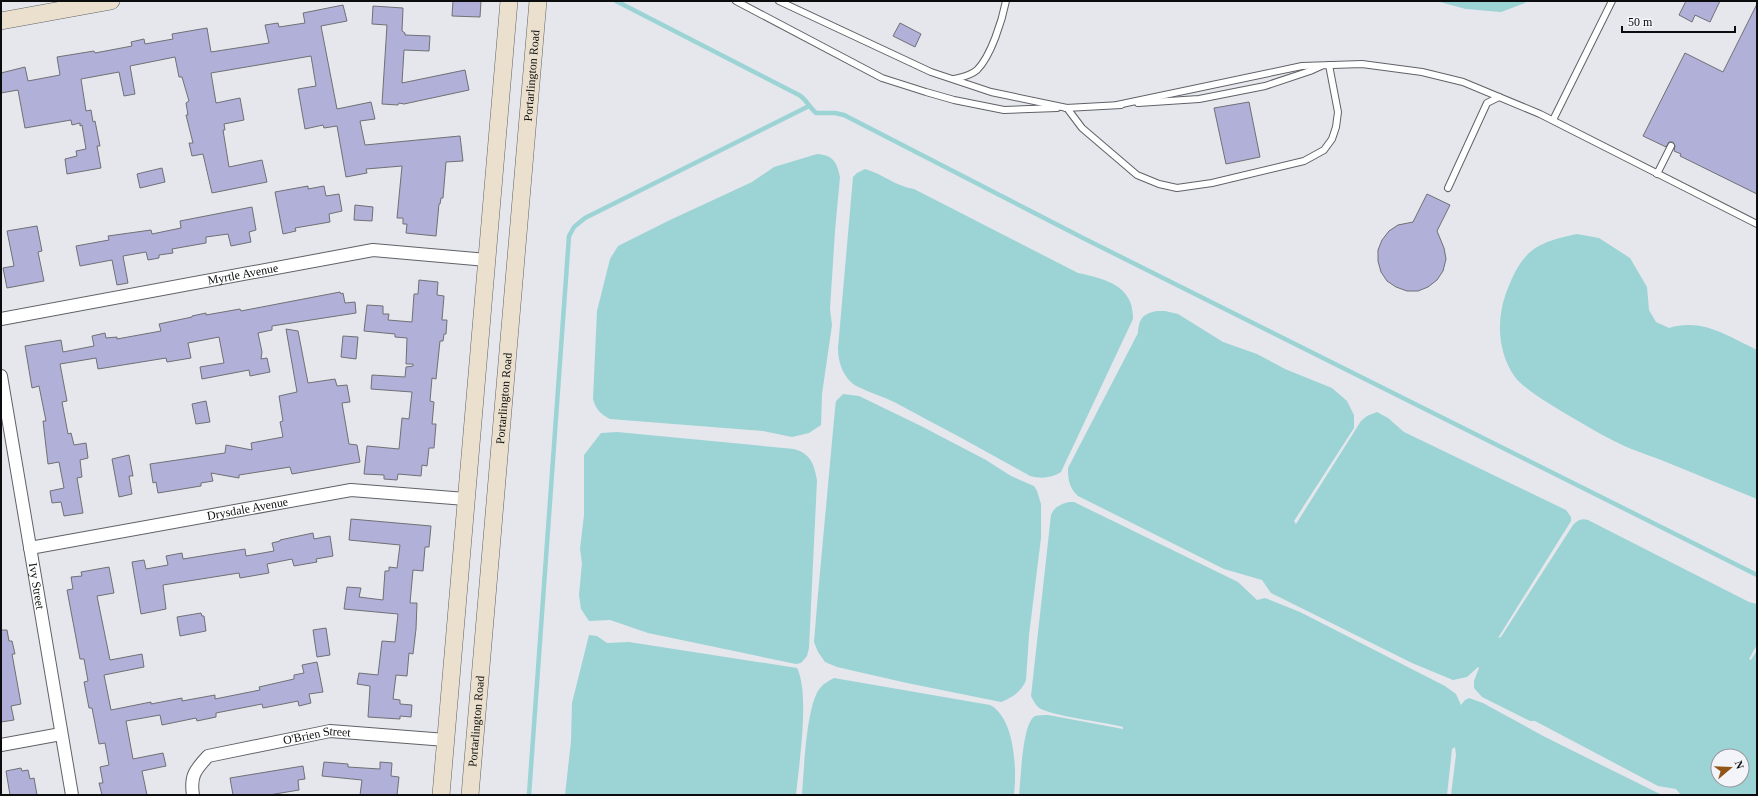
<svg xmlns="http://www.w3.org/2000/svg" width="1758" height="796" viewBox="0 0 1758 796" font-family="Georgia,serif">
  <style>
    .water { fill: #9cd3d5; fill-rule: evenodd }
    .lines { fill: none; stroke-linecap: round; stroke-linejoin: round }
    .stream { stroke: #9cd3d5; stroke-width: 4.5 }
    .building { fill: #b0b0d8; stroke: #707075 }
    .lane-casing { stroke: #606267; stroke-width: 8 }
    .street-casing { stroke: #606267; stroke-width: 14 }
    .secondary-casing { stroke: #606267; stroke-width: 18 }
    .lane { stroke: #fff; stroke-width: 6 }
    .street { stroke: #fff; stroke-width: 12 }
    .secondary { stroke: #ebe0cd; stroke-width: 17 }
    .labels { text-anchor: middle; stroke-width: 3; stroke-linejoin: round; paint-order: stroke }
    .street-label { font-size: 12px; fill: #0b0c0d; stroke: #f2f4fa }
  </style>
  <rect width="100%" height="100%" fill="#e5e7ec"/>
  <g class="water">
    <polygon points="1436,1 1526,1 1525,3 1501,12 1466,9"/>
    <path d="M817 154C833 155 837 162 840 177L835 231 830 309 832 325 822 394 821 425 809 433 792 437 763 431 610 419C600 414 596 409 593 399L597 311 610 259 618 246 670 220 752 182 774 167Z"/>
    <path d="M865 169C883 174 895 186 914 189L1078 273C1106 279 1134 286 1133 319L1061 472C1051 478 1042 479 1030 476 986 451 941 427 896 403 887 398 859 389 852 383 842 374 838 361 838 348L853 177 857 173Z"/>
    <path d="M1577 234 1599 238 1630 258 1647 287 1649 310 1656 322 1669 328C1703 318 1727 336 1757 350V499C1725 486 1693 473 1661 460 1646 454 1629 449 1614 441 1596 432 1579 421 1561 411 1548 403 1524 389 1515 377 1498 353 1496 321 1506 293 1522 251 1534 243 1577 234Z"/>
    <path d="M1157 311H1165L1178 314 1223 342 1257 354 1285 369 1332 388 1347 401 1354 415V428L1294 521 1296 524 1361 421 1367 416 1377 412 1388 418 1404 432 1566 510 1571 517V521L1498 638 1501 637 1573 525C1578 520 1581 518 1588 520L1749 602 1757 604V645L1749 659 1751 660 1757 650V795H1681L1676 789 1658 786 1535 721H1530L1482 697 1474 688V681L1479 668 1478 667 1467 677 1453 680 1412 663 1271 593 1262 580 1224 569 1078 496C1069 488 1068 479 1068 468L1138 333C1139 318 1143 314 1157 311ZM1718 756H1742V780H1718Z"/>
    <path d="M843 394 859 396 921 426 986 460 1011 476 1034 486 1037 491 1041 504V538L1029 635 1026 680C1022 691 1012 698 1001 702L907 683 837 667 825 662 818 652 814 642 818 594 835 409 836 401Z"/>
    <path d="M617 432 794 449C811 454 814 464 817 480L809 648 807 656 801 663 796 664 648 633 610 620 589 621 581 609 579 595 582 563 580 549 584 515V455L601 433Z"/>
    <path d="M1069 502H1074L1238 582 1257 600 1265 598 1300 612 1445 686 1456 694 1461 705 1465 700 1469 698 1483 703 1545 737 1662 795H1451L1456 755 1455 747 1452 749 1447 795H1019C1021 780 1022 723 1035 716 1039 715 1044 715 1048 715L1123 729V727C1105 722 1049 716 1038 707 1035 704 1033 700 1031 696L1051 515C1054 507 1061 504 1069 502Z"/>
    <path d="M589 635 597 636 607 643 629 642 797 668C810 693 799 765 796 795H565L571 741 572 703Z"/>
    <path d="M834 678 990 705C1015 718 1017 770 1014 795H802C804 772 806 702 821 687 824 683 829 681 834 678Z"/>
  </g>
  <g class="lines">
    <g class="stream">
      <path d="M616 1 799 95C807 100 809 107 816 113H835L844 115 1083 238 1757 575"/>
      <polyline points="529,795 569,236 574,227 585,218 809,106"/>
    </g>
  </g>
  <g class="building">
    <polygon points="453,1 481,1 480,17 452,16"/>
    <polygon points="1686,1 1720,1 1710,22 1695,15 1692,22 1679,15"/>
    <polygon points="1757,4 1757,194 1680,156 1681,154 1674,151 1675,146 1673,142 1669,142 1666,147 1643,136 1685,53 1723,72"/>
    <polygon points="343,5 347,21 321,26 337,109 371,102 375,119 360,121 365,145 460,136 463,161 446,162 443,198 441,198 440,204 439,204 436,236 406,233 407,224 403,224 403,218 397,218 402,166 366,169 367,173 346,177 337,126 324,128 323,125 305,129 298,89 316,86 311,56 211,73 216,103 240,98 244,120 224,124 225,130 223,130 229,167 262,160 267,182 212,193 203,154 192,156 189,143 193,143 186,115 188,115 186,103 189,101 182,77 179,77 175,57 130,66 135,94 124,96 119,72 81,79 86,111 91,110 93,122 95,121 100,146 97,146 101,168 67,174 65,159 77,156 76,151 86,149 82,125 80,126 80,123 72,125 71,120 25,128 18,90 1,93 1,73 25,67 28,81 60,75 57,57 94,51 95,53 132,46 131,42 144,39 145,44 173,39 172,34 207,28 211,52 269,43 265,25 278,23 279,27 305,23 303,13"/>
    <polygon points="373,6 403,8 402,31 405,33 405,35 430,36 429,51 404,50 402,83 465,70 469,90 404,104 399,103 398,105 382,104 387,25 372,24"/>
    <polygon points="900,23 921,34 915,47 893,36"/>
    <polygon points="1249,102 1260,157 1226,164 1214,108"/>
    <polygon points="162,168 165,182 140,188 137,174"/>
    <polygon points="308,186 308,189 324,186 326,196 339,194 342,211 329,214 330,222 295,228 296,231 283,234 275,192"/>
    <polygon points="1427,194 1450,205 1437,231 1444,248 1446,259 1443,271 1437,280 1428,287 1418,291 1407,291 1396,287 1387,281 1381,272 1378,261 1378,250 1382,240 1389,231 1398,225 1413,222"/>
    <polygon points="355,205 373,207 372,221 354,220"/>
    <polygon points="252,207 256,230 249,232 251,242 231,246 228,234 206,237 206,243 172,249 173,253 159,255 159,258 148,260 146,252 123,256 128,283 117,285 112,260 80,266 76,246 109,240 108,236 151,230 152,234 181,228 180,221"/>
    <polygon points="37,226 42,251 38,252 44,281 7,288 3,268 14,266 7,231"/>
    <polygon points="419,280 438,282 437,295 444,296 442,320 447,320 446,334 444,334 443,341 440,341 436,379 432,378 430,401 434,402 432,424 436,424 434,448 429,448 427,466 422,465 421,476 398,474 397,480 384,479 384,475 364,474 367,446 399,449 402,418 409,419 412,392 371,389 372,375 405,377 406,367 413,366 413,364 406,364 407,338 395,337 395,334 364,331 367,305 383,306 383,314 389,314 388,320 412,322 414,294 418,294"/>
    <polygon points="340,292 341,294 343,293 345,303 355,302 356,313 272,326 272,330 258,333 262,352 261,359 267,358 270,372 250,376 249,370 202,379 200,367 224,363 219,337 188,343 191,358 167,362 166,358 98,369 96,358 60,364 67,401 62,402 68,434 71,433 74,445 86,443 88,458 80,460 82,477 77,478 83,513 64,516 61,502 52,503 50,491 64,488 59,462 48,464 43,421 46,421 39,386 32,388 25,346 61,340 63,352 94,346 92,336 105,333 106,338 117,337 117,339 161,331 159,324 192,317 192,316 206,313 206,315 240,309 241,311"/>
    <polygon points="286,329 298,331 308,383 335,379 337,386 347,385 350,402 342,403 349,444 357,445 360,462 292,474 290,467 239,475 239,478 211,473 213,481 201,483 201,486 158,493 156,482 153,483 150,464 225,453 226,445 252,450 251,443 283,437 280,422 283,421 279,396 297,392"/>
    <polygon points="343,336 358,337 356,359 341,357"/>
    <polygon points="206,401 210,422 196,424 192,404"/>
    <polygon points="129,455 133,476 129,476 132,494 119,497 112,459"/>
    <polygon points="351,519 431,526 429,547 425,547 423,571 413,570 410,603 417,603 416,629 413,654 409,653 407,676 396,675 393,699 400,700 400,704 412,705 411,717 400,716 400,719 368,717 370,686 357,684 359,673 378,675 382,641 395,642 398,614 344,609 347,587 361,588 359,597 383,600 385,571 389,571 389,567 397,568 400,545 349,540"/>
    <polygon points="313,533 314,539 330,536 333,556 316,559 317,562 294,566 292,559 267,564 269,573 240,578 239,573 163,585 166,609 141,614 132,562 144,560 146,569 168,565 166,556 182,553 183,559 245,549 246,556 274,551 272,543 280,541 280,540"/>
    <polygon points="109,567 114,593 97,596 110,660 142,654 144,667 104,675 111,710 151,702 151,704 182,698 182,701 215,695 215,699 260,690 259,687 294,679 294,675 304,673 302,665 317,662 323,692 309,694 311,703 299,706 298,701 263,708 262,704 216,713 216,717 197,721 196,718 162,725 160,715 126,721 133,759 163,753 166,766 142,771 147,795 102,795 99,783 103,783 100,767 109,765 105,743 99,744 92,708 89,708 84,682 88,681 84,659 80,659 67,590 73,589 71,577 82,576 81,572"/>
    <polygon points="201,613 202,616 204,616 206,631 180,636 177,617"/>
    <polygon points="326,628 330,655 317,657 313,630"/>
    <polygon points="1,630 7,630 9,641 12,641 15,654 12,654 21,704 11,706 14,720 1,722"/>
    <polygon points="324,762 348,764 348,767 380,769 380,762 392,763 391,776 399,777 397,795 360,795 362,780 322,776"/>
    <polygon points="303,766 305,779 298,780 299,790 269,795 233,795 230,778"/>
    <polygon points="21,768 22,771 28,770 30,779 34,778 37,795 10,795 6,771"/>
  </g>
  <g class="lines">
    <g class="lane-casing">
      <g id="lane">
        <polyline points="736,1 882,78 926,92 954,100 1004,110 1057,108"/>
        <polyline points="779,1 931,72 991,92 1067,108 1082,128 1137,175 1159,184 1177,188 1212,183 1304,161 1324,150 1332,139 1336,127 1338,112 1329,65"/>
        <path d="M954 79C962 77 970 76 977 70 991 56 1002 21 1006 1"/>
        <polyline points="1138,103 1199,99 1265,86 1310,71 1321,66"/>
        <polyline points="1117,105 1302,66 1362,64 1422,72 1463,82 1540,114 1757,224"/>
        <polyline points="1066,108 1121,105"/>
        <polyline points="1553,120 1612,1"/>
        <polyline points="1657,174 1671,146"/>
        <polyline points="1448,188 1487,103 1499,97"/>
      </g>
    </g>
    <g class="street-casing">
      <g id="street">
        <path id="s1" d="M1 319 373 250 487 260"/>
        <path id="s2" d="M1 376 72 795"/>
        <path id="s3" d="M30 548 351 490 466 499"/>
        <polyline points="1,745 61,734"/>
        <path id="s4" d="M193 795C190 776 195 770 208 756L330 731 446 740"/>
      </g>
    </g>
    <g class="secondary-casing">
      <g id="secondary">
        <polyline points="1,21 111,1"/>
        <polyline points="441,795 509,1"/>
        <path id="s5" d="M470 795 538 1"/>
      </g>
    </g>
    <use href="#lane" class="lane"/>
    <use href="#street" class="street"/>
    <use href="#secondary" class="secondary"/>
  </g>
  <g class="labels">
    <g class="street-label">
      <text dy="4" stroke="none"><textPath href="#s5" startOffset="722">Portarlington Road</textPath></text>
      <text dy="4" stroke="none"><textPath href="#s1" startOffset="246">Myrtle Avenue</textPath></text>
      <text dy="4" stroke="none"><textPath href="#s5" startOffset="398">Portarlington Road</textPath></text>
      <text dy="4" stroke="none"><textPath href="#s3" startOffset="221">Drysdale Avenue</textPath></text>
      <text dy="4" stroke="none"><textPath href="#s2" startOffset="213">Ivy Street</textPath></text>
      <text dy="4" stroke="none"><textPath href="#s5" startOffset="74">Portarlington Road</textPath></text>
      <text dy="4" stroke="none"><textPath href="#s4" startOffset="155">O'Brien Street</textPath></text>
    </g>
  </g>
  <rect width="1758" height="796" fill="none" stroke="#0b0c0d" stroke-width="4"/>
  <g transform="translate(1730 768) rotate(71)"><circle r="19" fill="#f2f4fa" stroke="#96979b"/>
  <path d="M0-3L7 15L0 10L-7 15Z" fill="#925517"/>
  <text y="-6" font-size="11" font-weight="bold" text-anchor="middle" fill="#0b0c0d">N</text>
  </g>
  <path d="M1622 26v6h113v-6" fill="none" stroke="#0b0c0d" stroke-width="2"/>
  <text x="1628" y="26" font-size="12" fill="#0b0c0d" stroke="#f2f4fa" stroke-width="3" paint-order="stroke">50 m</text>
</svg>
